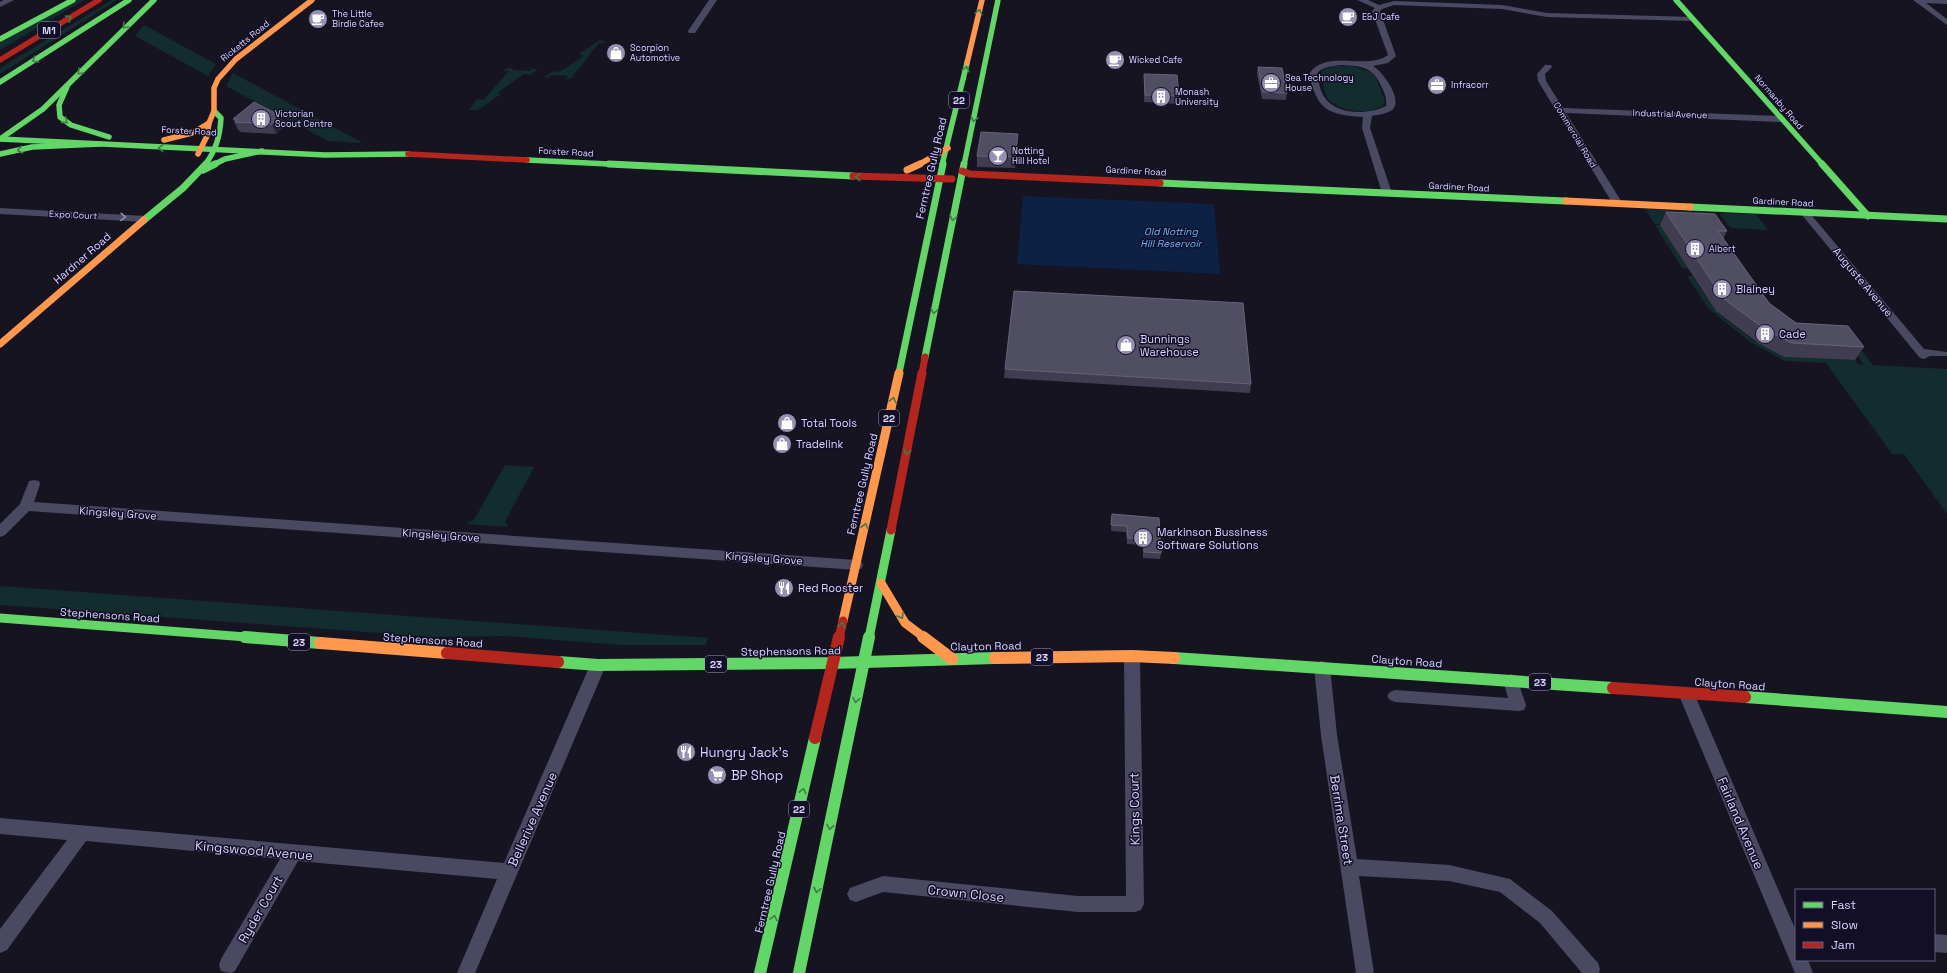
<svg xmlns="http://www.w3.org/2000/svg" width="1947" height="973" viewBox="0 0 1947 973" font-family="'Space Grotesk',sans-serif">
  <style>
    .green { fill: #132c2d }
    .water { fill: #0d2144 }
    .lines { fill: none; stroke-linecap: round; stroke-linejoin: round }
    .street { fill: #4a4962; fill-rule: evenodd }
    .fast-far3 { stroke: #63d668; stroke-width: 5.5 }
    .fast-far2 { stroke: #63d668; stroke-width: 7 }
    .fast-far1 { stroke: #63d668; stroke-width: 9 }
    .fast { stroke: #63d668; stroke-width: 12 }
    .slow-far3 { stroke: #ff974d; stroke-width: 5.5 }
    .slow-far2 { stroke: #ff974d; stroke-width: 7 }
    .slow-far1 { stroke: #ff974d; stroke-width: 9 }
    .slow { stroke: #ff974d; stroke-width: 12 }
    .jam-far3 { stroke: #b3261e; stroke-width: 5.5 }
    .jam-far2 { stroke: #b3261e; stroke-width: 7 }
    .jam-far1 { stroke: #b3261e; stroke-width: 9 }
    .jam { stroke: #b3261e; stroke-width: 12 }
    .wall { fill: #403d50 }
    .shaded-wall { fill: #282635 }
    .building { fill: #504e63; stroke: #66637b }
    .oneway { stroke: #3f7c4a }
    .oneway2 { stroke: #928eb0 }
    .labels { text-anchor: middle; stroke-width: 3; stroke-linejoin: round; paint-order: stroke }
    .far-poi-label { font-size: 9px; fill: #d9d4ff; stroke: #130f26; text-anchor: start }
    .far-street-label { font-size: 9px; fill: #d9d4ff; stroke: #130f26 }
    .shield { fill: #130f26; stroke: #9e99be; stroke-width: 1 }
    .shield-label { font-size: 10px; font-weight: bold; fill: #d9d4ff }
    .far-water-label { font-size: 10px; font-style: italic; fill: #62b6ff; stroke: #130f26 }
    .street-label { font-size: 11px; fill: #d9d4ff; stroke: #130f26 }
    .poi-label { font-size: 11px; fill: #d9d4ff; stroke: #130f26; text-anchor: start }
    .near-poi-label { font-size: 13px; fill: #d9d4ff; stroke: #130f26; text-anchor: start }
    .near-street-label { font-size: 13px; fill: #d9d4ff; stroke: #130f26 }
  </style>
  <rect width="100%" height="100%" fill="#161421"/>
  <g class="green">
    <polygon points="77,0 84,0 0,50 0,42"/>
    <polygon points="112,0 117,0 0,74 0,68"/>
    <polygon points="144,25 216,64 208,76 135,36"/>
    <polygon points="600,40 606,42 605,43 599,43 572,77 578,77 566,79 568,76 551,75 548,78 544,77 554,71 559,72 584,56 579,54"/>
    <path d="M1335 66H1352L1374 73 1385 101 1384 104C1373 116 1342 112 1330 101 1324 96 1323 82 1321 74L1323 70Z"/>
    <polygon points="514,68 512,70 530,71 533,68 538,70 530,75 524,74 497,93 501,94 478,110 469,110 477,99 483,100 509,71 503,71 507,68"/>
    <polygon points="233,73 363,143 328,141 226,86"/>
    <polygon points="1645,209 1704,212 1708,215 1708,226 1655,224"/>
    <polygon points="1721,213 1756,214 1768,230 1733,228 1729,226 1720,215"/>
    <polygon points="1655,225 1660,225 1702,277 1693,277 1710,302 1719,302 1719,314 1754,341 1784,357 1855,360 1858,364 1864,365 1843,336 1849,334 1873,365 1947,369 1947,514 1904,454 1892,454 1826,363 1785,361 1750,342 1708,308 1687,276 1693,276 1688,269 1682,268"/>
    <polygon points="505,465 534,467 505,522 508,527 466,524 474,520"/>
    <polygon points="0,586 708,638 705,645 621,645 506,636 433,637 0,605"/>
  </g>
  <polygon class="water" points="1023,196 1214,204 1220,274 1017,264"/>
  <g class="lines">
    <g class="street">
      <polygon points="4,0 14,0 0,7 0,2"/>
      <polygon points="709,0 717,0 695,33 689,33 688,31"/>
      <path d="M1357 0H1368L1379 5 1394 1 1502 5 1547 13 1693 17 1697 19 1693 21 1547 17 1502 9 1394 5 1382 9 1380 11 1396 56 1388 63 1373 66C1382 71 1403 99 1393 109 1389 113 1378 115 1372 116L1370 128 1392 193 1387 196 1382 193 1362 128 1363 117C1327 115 1317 109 1309 74 1325 48 1366 71 1388 55L1372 11 1375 8ZM1342 65C1362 66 1374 67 1382 88 1385 94 1387 99 1386 106 1369 115 1337 115 1325 98 1320 92 1319 82 1317 74 1322 66 1334 66 1342 65Z"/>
      <polygon points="1913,0 1947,0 1947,4 1926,3 1947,19 1947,25"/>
      <polygon points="1545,65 1551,65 1552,67 1545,74 1546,81 1563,108 1781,116 1785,119 1781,122 1566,113 1623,204 1618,207 1613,204 1538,81 1537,74"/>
      <polygon points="0,208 146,216 151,219 146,222 0,214"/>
      <polygon points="1805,210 1808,211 1924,349 1947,352 1947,356 1930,356 1924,359 1920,358 1802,215 1800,213"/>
      <polygon points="34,480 39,481 40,484 34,502 856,560 861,561 863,565 861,569 856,570 29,511 5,535 0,537 0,524 20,504 29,481"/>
      <polygon points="1132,650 1137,652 1140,656 1144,904 1141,910 1135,912 1078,912 883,892 856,902 850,900 847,894 850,888 883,876 1078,896 1126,896 1124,656 1127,652"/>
      <polygon points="598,659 603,661 606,665 475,973 457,973 497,879 298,861 235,971 231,973 221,971 219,965 221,959 280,859 86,841 7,950 0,953 0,929 67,840 0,834 0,818 504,863 590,665 593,661"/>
      <polygon points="1322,661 1327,663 1330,667 1337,735 1357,859 1449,865 1510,879 1552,911 1598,963 1600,969 1599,973 1582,973 1540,923 1500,892 1449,881 1359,876 1374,973 1356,973 1321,735 1314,667 1317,663"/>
      <polygon points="1511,674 1516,676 1526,705 1524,710 1518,711 1395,702 1390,700 1387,696 1390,692 1395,690 1508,698 1503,680 1506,676"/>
      <polygon points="1686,687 1691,689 1694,693 1796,931 1796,960 1808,960 1813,973 1795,973 1678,693 1681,689"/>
      <polygon points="1934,934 1947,935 1947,953 1934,952"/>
    </g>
    <g class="fast-far3">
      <polyline points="1676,0 1823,165"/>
      <polyline points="0,39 73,0"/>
      <polyline points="0,82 129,0"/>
      <polyline points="67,87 59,105 60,117 71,125 109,137"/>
      <polyline points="0,139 325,155 408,154"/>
      <polyline points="0,139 43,109 154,0"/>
      <polyline points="0,154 32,147 100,144"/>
      <polyline points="527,160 629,165"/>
      <path d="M205 165C216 150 220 136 221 118L214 111"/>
      <polyline points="213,165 225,159 262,151"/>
      <polyline points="942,165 967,63"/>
      <polyline points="964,165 998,0"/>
    </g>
    <g class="fast-far2">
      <polyline points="609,164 853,176"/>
      <polyline points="1822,164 1868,216"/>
      <polyline points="203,170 215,164"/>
      <polyline points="1160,183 1566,201"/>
      <polyline points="1690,207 1947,219"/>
      <polyline points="144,220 183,188 206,164"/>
      <polyline points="925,357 964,164"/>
      <polyline points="899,373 943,164"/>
    </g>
    <g class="fast-far1">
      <polyline points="0,618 258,638"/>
      <polyline points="869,638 891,530"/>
    </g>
    <g class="fast">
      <polyline points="245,637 320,643"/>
      <polyline points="1174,658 1613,688"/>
      <polyline points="558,662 598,665 833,663 995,658"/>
      <polyline points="1745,697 1947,712"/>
      <polyline points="760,973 815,738"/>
      <polyline points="799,973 869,637"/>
    </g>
    <g class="slow-far3">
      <polyline points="967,63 982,0"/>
      <polyline points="164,140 192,133 209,123"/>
      <polyline points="198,154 207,136 209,123 214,111 214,88 218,79 236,59 312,0"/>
      <polyline points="918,165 948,148"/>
    </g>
    <g class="slow-far2">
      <polyline points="907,170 920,164"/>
      <polyline points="1566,201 1690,207"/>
      <polyline points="0,344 144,220"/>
    </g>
    <g class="slow-far1">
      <polyline points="881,583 905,623 925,638"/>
      <polyline points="843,621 899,373"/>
    </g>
    <g class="slow">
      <polyline points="923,637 952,659"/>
      <polyline points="320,643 447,653"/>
      <polyline points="995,658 1132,656 1174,658"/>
    </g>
    <g class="jam-far3">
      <polyline points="0,60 99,0"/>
      <polyline points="408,154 527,160"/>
    </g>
    <g class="jam-far2">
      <polyline points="962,171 970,174 1160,183"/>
      <polyline points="853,176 952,179"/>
      <polyline points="922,374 925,357"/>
    </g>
    <g class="jam-far1">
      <polyline points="891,530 922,373"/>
      <polyline points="839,638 843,621"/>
    </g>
    <g class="jam">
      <polyline points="447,653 558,662"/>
      <polyline points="1613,688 1745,697"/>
      <polyline points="815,738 839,637"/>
    </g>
  </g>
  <g class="wall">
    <polygon points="1258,67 1287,93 1286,100 1262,99 1257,74"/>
    <polygon points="1144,74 1179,96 1178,104 1144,102"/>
    <polygon points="281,116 285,126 276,134 240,132 239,130 238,130 233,119"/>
    <polygon points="1018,134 1018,144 1015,168 977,167 977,156"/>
    <polygon points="1666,212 1727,231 1723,239 1769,303 1796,323 1864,347 1855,360 1784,357 1758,343 1716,311 1660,225"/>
    <polygon points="1005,369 1251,384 1250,393 1004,378"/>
    <polygon points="1112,514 1159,518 1161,553 1160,559 1143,558 1143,545 1127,544 1126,532 1111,531"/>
  </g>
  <g class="shaded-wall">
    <polygon points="281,116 285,126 276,134 272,124"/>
    <polygon points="1018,134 1018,144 1015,168 1015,157"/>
  </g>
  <g class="building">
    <polygon points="1258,67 1282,68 1287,93 1263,92"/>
    <polygon points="1144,74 1177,75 1179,96 1145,95"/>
    <polygon points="254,102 281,116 272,124 235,122 238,119 233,119"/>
    <polygon points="981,132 1018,134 1015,157 977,156"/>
    <polygon points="1666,212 1715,214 1727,231 1718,231 1769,303 1796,323 1848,326 1864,347 1792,343 1766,330 1723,298"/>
    <polygon points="1014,291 1243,303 1251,384 1005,369"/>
    <polygon points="1112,514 1159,518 1161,553 1144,552 1144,539 1128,538 1127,526 1111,525"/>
  </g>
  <defs><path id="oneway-chevron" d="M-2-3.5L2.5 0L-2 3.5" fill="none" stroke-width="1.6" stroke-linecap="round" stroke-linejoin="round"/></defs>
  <g class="oneway">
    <use href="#oneway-chevron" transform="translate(979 12) rotate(-77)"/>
    <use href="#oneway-chevron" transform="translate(69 18) rotate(-31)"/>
    <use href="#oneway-chevron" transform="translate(125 26) rotate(135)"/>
    <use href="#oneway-chevron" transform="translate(35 60) rotate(148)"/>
    <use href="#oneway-chevron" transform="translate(966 69) rotate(-77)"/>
    <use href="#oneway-chevron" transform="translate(80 72) rotate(134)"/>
    <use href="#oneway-chevron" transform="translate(974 119) rotate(103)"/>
    <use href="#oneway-chevron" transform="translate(65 121) rotate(40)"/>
    <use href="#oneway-chevron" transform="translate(161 148) rotate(-177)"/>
    <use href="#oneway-chevron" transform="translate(20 150) rotate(168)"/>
    <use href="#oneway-chevron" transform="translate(858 177) rotate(-178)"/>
    <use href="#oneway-chevron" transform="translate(953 218) rotate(102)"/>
    <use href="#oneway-chevron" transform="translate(934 311) rotate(102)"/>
    <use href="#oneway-chevron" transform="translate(893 400) rotate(-77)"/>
    <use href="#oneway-chevron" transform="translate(907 452) rotate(100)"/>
    <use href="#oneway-chevron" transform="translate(865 526) rotate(-77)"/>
    <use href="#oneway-chevron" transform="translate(901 616) rotate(59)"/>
    <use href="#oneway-chevron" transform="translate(842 625) rotate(-77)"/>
    <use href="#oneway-chevron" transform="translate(856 700) rotate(101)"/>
    <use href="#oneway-chevron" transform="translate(803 791) rotate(-77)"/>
    <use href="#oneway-chevron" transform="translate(830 827) rotate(101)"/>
    <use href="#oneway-chevron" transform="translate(817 890) rotate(102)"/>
    <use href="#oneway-chevron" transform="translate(774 918) rotate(-77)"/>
  </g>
  <use class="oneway2" href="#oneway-chevron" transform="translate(123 217) rotate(3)"/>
  <defs>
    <g id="cafe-disc" transform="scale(1)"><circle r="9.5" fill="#9591b1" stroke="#130f26"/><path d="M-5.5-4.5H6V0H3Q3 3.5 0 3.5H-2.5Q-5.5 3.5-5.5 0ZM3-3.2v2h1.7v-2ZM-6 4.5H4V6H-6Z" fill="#fff"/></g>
    <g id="shop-disc" transform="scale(1)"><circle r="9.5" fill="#9591b1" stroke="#130f26"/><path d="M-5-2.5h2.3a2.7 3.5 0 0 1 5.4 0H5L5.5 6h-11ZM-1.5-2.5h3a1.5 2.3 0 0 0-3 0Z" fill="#fff"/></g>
    <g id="office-disc" transform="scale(1)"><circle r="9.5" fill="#9591b1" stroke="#130f26"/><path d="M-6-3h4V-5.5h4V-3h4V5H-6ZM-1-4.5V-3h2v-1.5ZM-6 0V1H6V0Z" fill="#fff"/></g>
    <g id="building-disc" transform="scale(1)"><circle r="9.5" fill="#9591b1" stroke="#130f26"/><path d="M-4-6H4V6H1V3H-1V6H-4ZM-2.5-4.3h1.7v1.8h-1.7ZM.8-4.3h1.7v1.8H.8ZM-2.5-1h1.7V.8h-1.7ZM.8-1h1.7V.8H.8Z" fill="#fff"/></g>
    <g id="bar-disc" transform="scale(1)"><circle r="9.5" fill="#9591b1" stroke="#130f26"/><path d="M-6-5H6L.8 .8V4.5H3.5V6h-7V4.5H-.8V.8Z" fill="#fff"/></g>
    <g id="restaurant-disc" transform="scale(1)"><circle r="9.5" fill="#9591b1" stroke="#130f26"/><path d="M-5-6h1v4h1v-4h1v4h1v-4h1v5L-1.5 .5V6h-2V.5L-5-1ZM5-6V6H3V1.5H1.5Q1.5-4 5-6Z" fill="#fff"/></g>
    <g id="supermarket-disc" transform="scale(1)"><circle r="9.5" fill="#9591b1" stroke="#130f26"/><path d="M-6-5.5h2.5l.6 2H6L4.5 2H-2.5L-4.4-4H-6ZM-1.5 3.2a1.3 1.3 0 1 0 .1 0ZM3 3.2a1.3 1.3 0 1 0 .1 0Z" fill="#fff"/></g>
  </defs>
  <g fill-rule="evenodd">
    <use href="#cafe-disc" x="1348" y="17"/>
    <use href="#cafe-disc" x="318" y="19"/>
    <use href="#shop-disc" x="616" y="53"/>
    <use href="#cafe-disc" x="1115" y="60"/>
    <use href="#office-disc" x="1271" y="83"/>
    <use href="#office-disc" x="1437" y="85"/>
    <use href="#building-disc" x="1161" y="97"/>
    <use href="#building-disc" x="261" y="119"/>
    <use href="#bar-disc" x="998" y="156"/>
    <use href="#building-disc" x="1695" y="249"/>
    <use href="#building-disc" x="1722" y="289"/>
    <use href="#building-disc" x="1765" y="334"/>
    <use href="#shop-disc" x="1126" y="345"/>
    <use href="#shop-disc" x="787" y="423"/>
    <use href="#shop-disc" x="782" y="444"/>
    <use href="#building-disc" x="1143" y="538"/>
    <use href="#restaurant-disc" x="784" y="588"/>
    <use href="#restaurant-disc" x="686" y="752"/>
    <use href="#supermarket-disc" x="717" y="775"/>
  </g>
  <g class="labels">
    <g class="far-poi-label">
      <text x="332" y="17">The Little<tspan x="332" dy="10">Birdie Cafee</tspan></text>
      <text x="1362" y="20">E&amp;J Cafe</text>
      <text x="630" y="51">Scorpion<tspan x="630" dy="10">Automotive</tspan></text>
      <text x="1129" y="63">Wicked Cafe</text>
      <text x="1285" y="81">Sea Technology<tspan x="1285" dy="10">House</tspan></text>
      <text x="1451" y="88">Infracorr</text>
      <text x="1175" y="95">Monash<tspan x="1175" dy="10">University</tspan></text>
      <text x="275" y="117">Victorian<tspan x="275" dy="10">Scout Centre</tspan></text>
      <text x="1012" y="154">Notting<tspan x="1012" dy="10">Hill Hotel</tspan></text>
      <text x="1709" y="252">Albert</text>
    </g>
    <g class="far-street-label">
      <text transform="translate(245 41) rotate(-39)" y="3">Ricketts Road</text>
      <text transform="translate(1779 102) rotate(49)" y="3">Normanby Road</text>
      <text transform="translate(1670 114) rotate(2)" y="3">Industrial Avenue</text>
      <text transform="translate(189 131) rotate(3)" y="3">Forster Road</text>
      <text transform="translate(1575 135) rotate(59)" y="3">Commercial Road</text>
      <text transform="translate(566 152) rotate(3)" y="3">Forster Road</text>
      <text transform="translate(1136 171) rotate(3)" y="3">Gardiner Road</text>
      <text transform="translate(1459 187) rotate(3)" y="3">Gardiner Road</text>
      <text transform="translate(1783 202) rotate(3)" y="3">Gardiner Road</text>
      <text transform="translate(73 215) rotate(3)" y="3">Expo Court</text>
    </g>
    <g class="shield">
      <rect x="38" y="22" width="22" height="16" rx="3"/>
      <rect x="949" y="92" width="20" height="16" rx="3"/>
      <rect x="879" y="410" width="20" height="16" rx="3"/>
      <rect x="288" y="634" width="22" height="16" rx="3"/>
      <rect x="1031" y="649" width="22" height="16" rx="3"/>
      <rect x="705" y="656" width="22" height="16" rx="3"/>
      <rect x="1529" y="674" width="22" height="16" rx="3"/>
      <rect x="789" y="801" width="20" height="16" rx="3"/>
    </g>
    <g class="shield-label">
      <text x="49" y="34">M1</text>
      <text x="959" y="104">22</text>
      <text x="889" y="422">22</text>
      <text x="299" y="646">23</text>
      <text x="1042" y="661">23</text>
      <text x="716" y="668">23</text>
      <text x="1540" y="686">23</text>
      <text x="799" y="813">22</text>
    </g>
    <g class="far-water-label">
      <text x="1171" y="235">Old Notting<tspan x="1171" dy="12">Hill Reservoir</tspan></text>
    </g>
    <g class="street-label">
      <text transform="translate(931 168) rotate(-77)" y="4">Ferntree Gully Road</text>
      <text transform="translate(82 258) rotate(-41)" y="4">Hardner Road</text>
      <text transform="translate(1863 282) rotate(50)" y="4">Auguste Avenue</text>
      <text transform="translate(862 484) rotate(-77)" y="4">Ferntree Gully Road</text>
      <text transform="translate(118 513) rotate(4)" y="4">Kingsley Grove</text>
      <text transform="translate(441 535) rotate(4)" y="4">Kingsley Grove</text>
      <text transform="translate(764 558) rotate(4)" y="4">Kingsley Grove</text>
      <text transform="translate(110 615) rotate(4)" y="4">Stephensons Road</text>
      <text transform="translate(433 640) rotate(4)" y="4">Stephensons Road</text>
      <text transform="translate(986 646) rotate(-1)" y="4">Clayton Road</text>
      <text transform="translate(791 651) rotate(-1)" y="4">Stephensons Road</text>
      <text transform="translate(1407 661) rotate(4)" y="4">Clayton Road</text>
      <text transform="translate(1730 684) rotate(4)" y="4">Clayton Road</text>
      <text transform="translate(770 882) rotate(-77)" y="4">Ferntree Gully Road</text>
    </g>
    <g class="poi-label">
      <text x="1736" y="293">Blainey</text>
      <text x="1779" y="338">Cade</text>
      <text x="1140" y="343">Bunnings<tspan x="1140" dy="13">Warehouse</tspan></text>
      <text x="801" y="427">Total Tools</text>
      <text x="796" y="448">Tradelink</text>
      <text x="1157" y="536">Markinson Bussiness<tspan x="1157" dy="13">Software Solutions</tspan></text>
      <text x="798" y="592">Red Rooster</text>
    </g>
    <g class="near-poi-label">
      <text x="700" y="757">Hungry Jack's</text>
      <text x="731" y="780">BP Shop</text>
    </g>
    <g class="near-street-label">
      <text transform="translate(1134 809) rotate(-91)" y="5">Kings Court</text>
      <text transform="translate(532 819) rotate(-66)" y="5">Bellerive Avenue</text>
      <text transform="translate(1342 820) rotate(81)" y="5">Berrima Street</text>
      <text transform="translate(1741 823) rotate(67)" y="5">Fairland Avenue</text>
      <text transform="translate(254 850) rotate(5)" y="5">Kingswood Avenue</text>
      <text transform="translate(966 893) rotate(6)" y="5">Crown Close</text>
      <text transform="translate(260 909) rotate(-60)" y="5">Ryder Court</text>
    </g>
  </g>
  <rect x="1795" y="889" width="140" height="72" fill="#130f26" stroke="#625e7d"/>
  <rect x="1803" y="902" width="20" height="6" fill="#63d668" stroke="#625e7d"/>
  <text x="1831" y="909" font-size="12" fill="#d9d4ff">Fast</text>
  <rect x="1803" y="922" width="20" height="6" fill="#ff974d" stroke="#625e7d"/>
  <text x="1831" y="929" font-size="12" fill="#d9d4ff">Slow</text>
  <rect x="1803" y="942" width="20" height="6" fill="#b3261e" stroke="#625e7d"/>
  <text x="1831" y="949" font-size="12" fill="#d9d4ff">Jam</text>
</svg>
